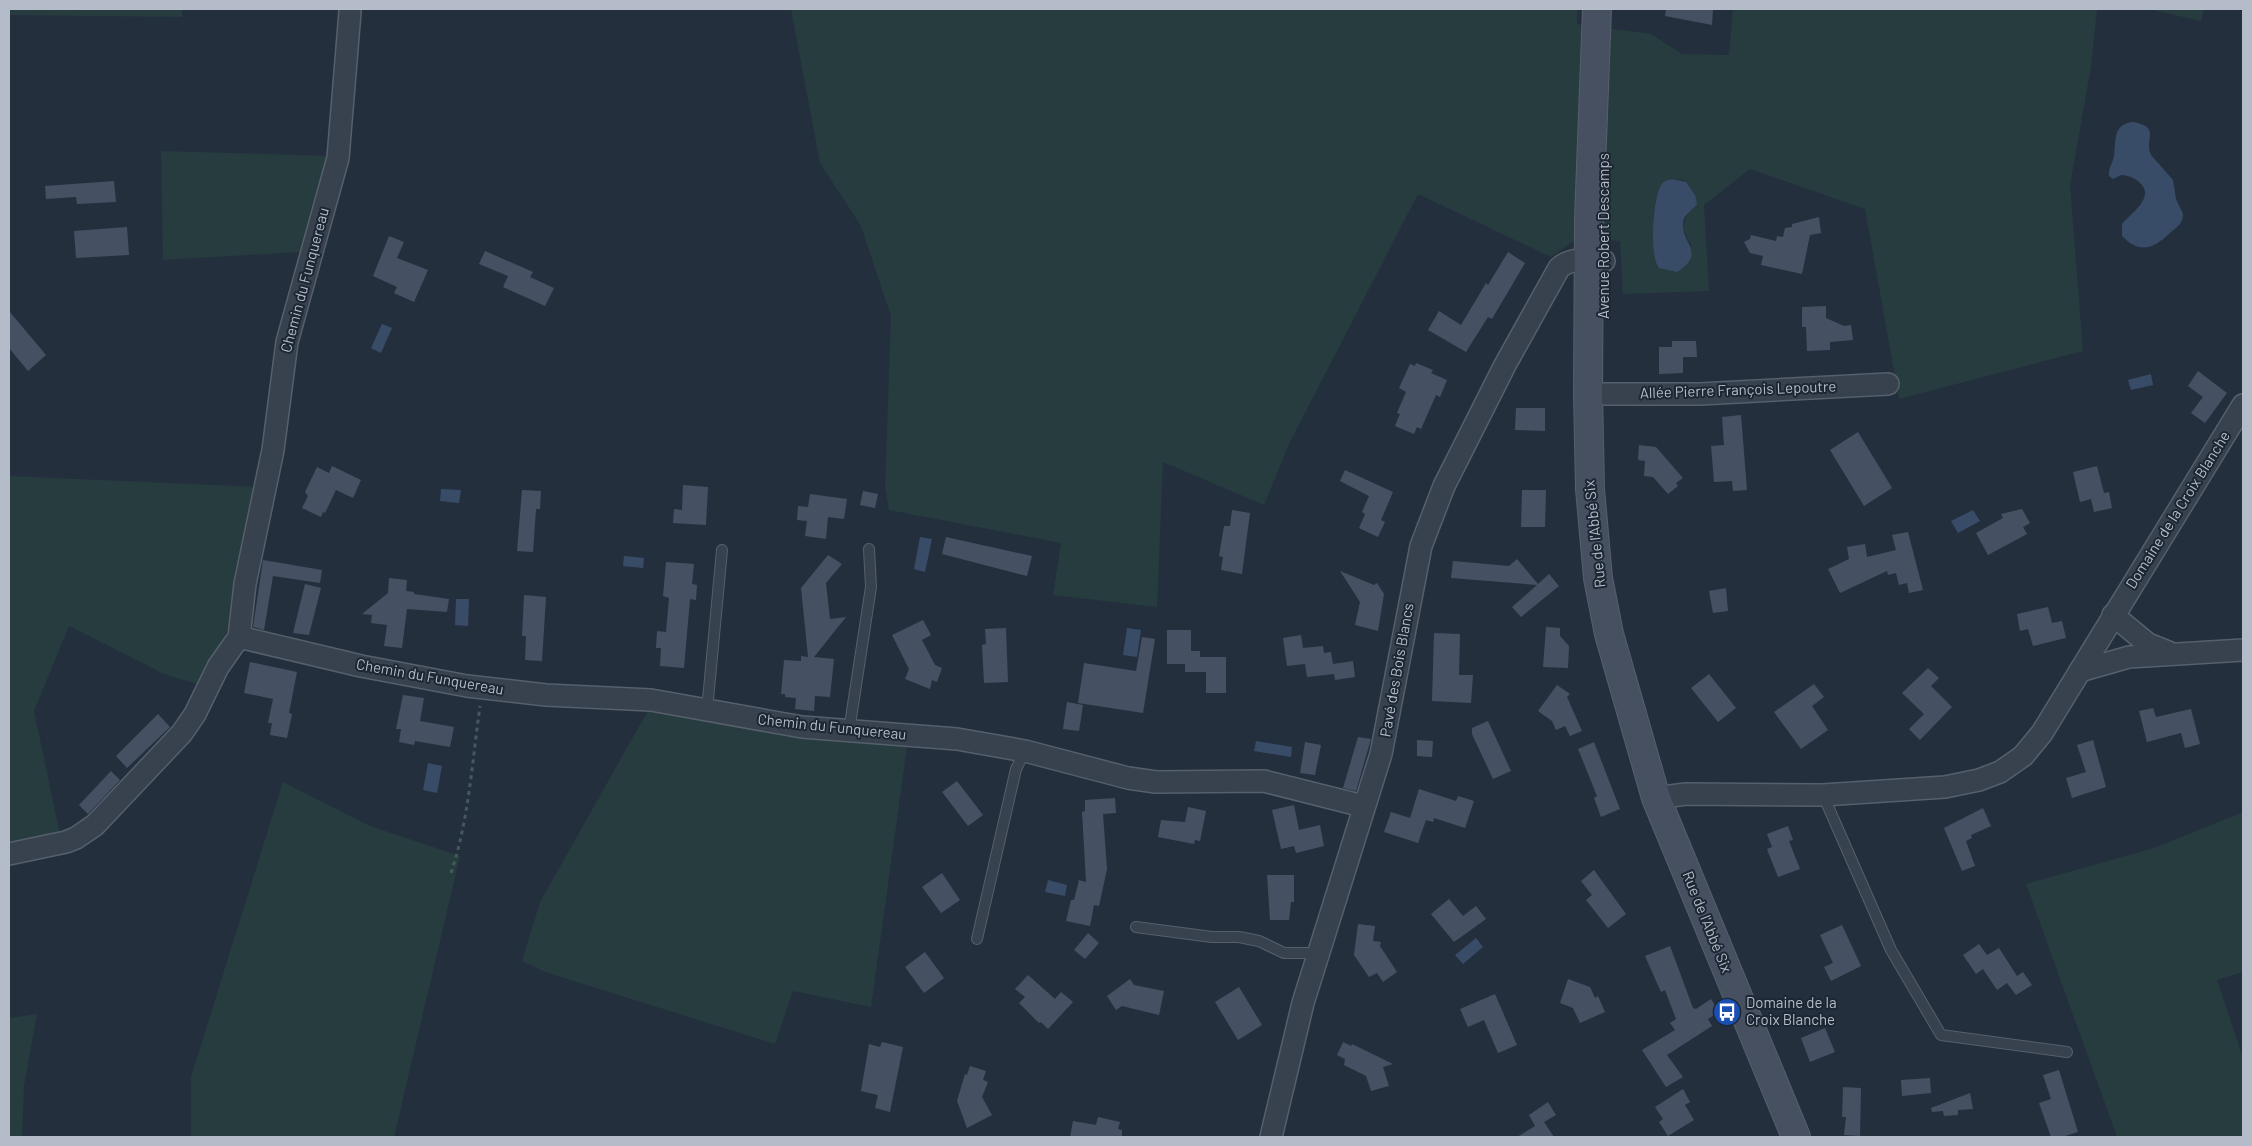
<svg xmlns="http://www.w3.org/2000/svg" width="2252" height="1146" viewBox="0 0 2252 1146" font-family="Barlow,sans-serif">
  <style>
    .green { fill: #263c3f; fill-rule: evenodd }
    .water { fill: #394c67 }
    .building { fill: #455162 }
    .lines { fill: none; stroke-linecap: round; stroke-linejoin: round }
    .lane-casing { stroke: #565f6c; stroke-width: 12 }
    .street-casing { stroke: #565f6c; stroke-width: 24 }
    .secondary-casing { stroke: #565f6c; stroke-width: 30 }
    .path { stroke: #44595c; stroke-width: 3; stroke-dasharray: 4 4; stroke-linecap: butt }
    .lane { stroke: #38414e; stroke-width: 10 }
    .street { stroke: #38414e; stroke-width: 21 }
    .secondary { stroke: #465061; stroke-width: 28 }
    .labels { text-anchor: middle; stroke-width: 4; stroke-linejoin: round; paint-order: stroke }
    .street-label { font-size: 15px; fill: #b4bcc9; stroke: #1d2633 }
    .poi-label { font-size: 15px; fill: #b4bcc9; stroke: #1d2633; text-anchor: start }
  </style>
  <rect width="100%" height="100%" fill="#242f3e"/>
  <g class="green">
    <polygon points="9,9 182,9 182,17 9,15"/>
    <path d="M791 9H1577V24L1651 34 1682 54 1729 55 1733 9H2097L2091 67 2070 185 2083 351 1899 399 1865 209 1750 169 1704 205 1709 291 1623 294 1620 241 1578 238 1551 257 1418 194 1289 444 1264 505 1163 462 1157 607 1053 595 1061 543 889 510 885 488 891 316 861 226 820 163ZM1672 179 1684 180 1687 213 1683 229 1692 247 1653 224C1655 208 1654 182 1672 179Z"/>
    <polygon points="2148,9 2204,9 2201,21"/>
    <polygon points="161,151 331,156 300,252 163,260"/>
    <polygon points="9,476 259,487 235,613 218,650 197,684 164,674 69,626 34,711 61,839 9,847"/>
    <polygon points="650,707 777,730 907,747 871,1007 793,991 775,1044 545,972 522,961 540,902"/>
    <polygon points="283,782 370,826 460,856 394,1137 191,1137 191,1077"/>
    <polygon points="2243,812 2243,972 2217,980 2243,1058 2243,1137 2117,1137 2026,884 2154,848"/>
    <polygon points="37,1014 24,1086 22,1137 9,1137 9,1018"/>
  </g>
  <g class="water">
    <path d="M2134 122C2161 128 2144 138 2151 155L2173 180 2176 199 2183 214C2183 223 2177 227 2170 233 2154 248 2140 255 2122 236V224C2130 214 2157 197 2139 182 2134 178 2128 175 2121 175L2113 179 2109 176C2108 168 2113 163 2114 156 2116 140 2113 123 2134 122Z"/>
    <path d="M1672 179 1686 182 1695 195 1697 204C1692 211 1684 213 1683 223 1681 243 1707 253 1677 272L1659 268C1649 256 1653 201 1660 187 1663 181 1667 180 1672 179Z"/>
    <polygon points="382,324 392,328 381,353 371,348"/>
    <polygon points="2151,374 2153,385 2131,390 2128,380"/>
    <polygon points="441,489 461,490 459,503 440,501"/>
    <polygon points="1973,510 1980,521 1958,533 1951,521"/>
    <polygon points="920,537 932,539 925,572 914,569"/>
    <polygon points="624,556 644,558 643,568 623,566"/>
    <polygon points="456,599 469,599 468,626 455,625"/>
    <polygon points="1127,628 1141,630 1137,657 1123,655"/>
    <polygon points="1256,741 1292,747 1291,757 1254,751"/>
    <polygon points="428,763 442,766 437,793 423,790"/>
    <polygon points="1048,880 1067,885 1065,896 1045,892"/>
    <polygon points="1476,938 1483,947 1463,964 1455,955"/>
  </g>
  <g class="building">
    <polygon points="1666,9 1713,9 1712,25 1665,16"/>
    <polygon points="114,181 116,202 77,204 76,197 46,199 45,186"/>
    <polygon points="1819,217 1821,233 1810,235 1802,274 1761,265 1763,256 1750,253 1744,242 1750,239 1751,235 1776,241 1777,236 1783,237 1785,228 1792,227 1792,224"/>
    <polygon points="127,227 129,255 76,258 74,231"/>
    <polygon points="389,236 404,242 397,258 428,270 414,302 394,293 397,287 373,276"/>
    <polygon points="485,251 533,272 530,277 554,288 545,306 503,287 508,276 479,264"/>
    <polygon points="1508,252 1525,263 1492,319 1488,317 1466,352 1428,330 1439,311 1461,325 1486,283 1488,285"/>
    <polygon points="1826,306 1826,318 1844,326 1851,325 1853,340 1830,342 1830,350 1807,351 1806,327 1802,327 1802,307"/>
    <polygon points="9,311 46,355 28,371 9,348"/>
    <polygon points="1672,341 1696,341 1697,357 1683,357 1683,373 1659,374 1659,347 1672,347"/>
    <polygon points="1416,363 1433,370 1431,373 1447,380 1440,397 1436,395 1421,429 1417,427 1414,434 1395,426 1400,414 1397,413 1406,392 1399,388 1410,364 1415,366"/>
    <polygon points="2198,371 2227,393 2205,423 2191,413 2203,397 2188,386"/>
    <polygon points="1516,408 1545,408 1545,431 1515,430"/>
    <polygon points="1741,415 1747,490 1733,491 1732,481 1714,482 1711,446 1724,445 1722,417"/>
    <polygon points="1858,432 1892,488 1864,506 1830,450"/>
    <polygon points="1639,445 1656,447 1683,478 1676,483 1678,486 1668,494 1653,477 1644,476 1645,461 1638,460"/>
    <polygon points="332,466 361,480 353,498 336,490 325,513 323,512 321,517 302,508 308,496 305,492 317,467 329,473"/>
    <polygon points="2097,466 2104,493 2109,492 2112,508 2094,512 2091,499 2080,502 2073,472"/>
    <polygon points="1345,470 1393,492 1381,520 1385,522 1378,537 1359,528 1365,514 1362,512 1369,496 1340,481"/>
    <polygon points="683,485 708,487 706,525 673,523 674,509 682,510"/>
    <polygon points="522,490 541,491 540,509 536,509 533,552 517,551"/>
    <polygon points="1522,490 1546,490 1545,527 1521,527"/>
    <polygon points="863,491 878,494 875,508 860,505"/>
    <polygon points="810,494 847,499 844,519 828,517 826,539 805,536 807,521 797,520 798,506 808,507"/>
    <polygon points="2022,509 2030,523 2023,527 2027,534 1988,555 1976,533 2003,518 2001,514"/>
    <polygon points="1232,510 1250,513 1242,574 1221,570 1223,557 1219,556 1224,526 1230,526"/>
    <polygon points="1908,532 1923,590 1909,593 1907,583 1899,585 1896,573 1888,575 1887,571 1840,593 1828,569 1849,559 1847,547 1865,544 1867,557 1896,550 1892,535"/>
    <polygon points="946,537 1032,556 1027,576 942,554"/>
    <polygon points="828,555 842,564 826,583 830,619 846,617 814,657 834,659 830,697 815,696 814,711 795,709 796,698 785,697 785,694 781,694 784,660 801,661 801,656 808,657 801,588"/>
    <polygon points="1517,559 1538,584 1549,574 1559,586 1521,617 1512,607 1537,585 1451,578 1453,561 1509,566"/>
    <polygon points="263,560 322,570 320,583 273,576 264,630 253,627"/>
    <polygon points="666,562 694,564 692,584 697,585 696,600 690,599 684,668 660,666 661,648 656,648 657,631 666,632 669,598 663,596"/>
    <polygon points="1340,571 1374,585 1377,583 1384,594 1378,631 1355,625 1360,602"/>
    <polygon points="389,578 407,580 406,591 414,592 414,594 449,599 447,612 407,609 402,648 384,646 387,625 371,623 372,615 362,614 388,593"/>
    <polygon points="305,584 321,588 309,635 293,633"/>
    <polygon points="1726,588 1728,611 1713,613 1709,591"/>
    <polygon points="524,595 546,597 542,661 525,660 526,636 522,636"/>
    <polygon points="2048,607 2052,623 2062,621 2066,638 2033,646 2028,629 2020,631 2017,614"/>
    <polygon points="923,620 931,635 922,640 935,665 942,668 937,682 932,680 930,689 905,679 909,669 892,635"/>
    <polygon points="1546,627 1560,628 1560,636 1569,646 1568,668 1543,667"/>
    <polygon points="1006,628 1008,682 984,683 982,645 986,644 985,629"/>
    <polygon points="1167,630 1191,630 1191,651 1200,651 1200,657 1226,657 1226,693 1206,693 1206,672 1185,672 1185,664 1167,664"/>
    <polygon points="1434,633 1460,634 1459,675 1473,675 1471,703 1432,701"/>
    <polygon points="1301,635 1303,648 1323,646 1324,653 1331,652 1333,664 1353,661 1355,677 1335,680 1334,674 1307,677 1305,664 1287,666 1283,638"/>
    <polygon points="1142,637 1155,639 1143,713 1078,703 1084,663 1136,671"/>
    <polygon points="250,662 297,672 289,713 292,714 287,738 270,735 272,723 268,723 273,699 244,693"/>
    <polygon points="1928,668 1939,678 1931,686 1952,707 1920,740 1909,729 1924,714 1902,693"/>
    <polygon points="1709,674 1736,708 1718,722 1691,688"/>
    <polygon points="1814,684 1824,697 1812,706 1828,730 1801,749 1774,712"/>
    <polygon points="1557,685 1570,694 1567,697 1582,731 1570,736 1565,726 1556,730 1552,721 1538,711"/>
    <polygon points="403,695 424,698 420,721 454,727 450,747 415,741 414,745 399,742 401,729 396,729"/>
    <polygon points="1067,702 1083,705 1079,731 1063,729"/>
    <polygon points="2153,708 2156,717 2191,709 2200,744 2185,748 2181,733 2147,742 2139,711"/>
    <polygon points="158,714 170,727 127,768 116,756"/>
    <polygon points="1488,721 1511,771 1493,779 1472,734 1472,728"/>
    <polygon points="1358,737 1371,739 1356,791 1343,788"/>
    <polygon points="1417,740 1433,741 1432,757 1417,756"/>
    <polygon points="2093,740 2106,787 2072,798 2066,778 2086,772 2077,745"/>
    <polygon points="1305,742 1321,745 1315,775 1300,773"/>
    <polygon points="1594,742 1620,809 1601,817 1594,798 1597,796 1578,749"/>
    <polygon points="111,771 120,780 88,814 79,805"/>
    <polygon points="957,781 983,815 968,826 942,792"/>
    <polygon points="1419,789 1456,801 1458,796 1474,801 1465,828 1434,818 1433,822 1426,820 1418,843 1384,832 1391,812 1410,818"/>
    <polygon points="1115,798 1116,813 1103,814 1107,869 1099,906 1094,905 1090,926 1066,921 1071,900 1074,900 1079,880 1086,882 1082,812 1085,811 1085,800"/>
    <polygon points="1294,805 1299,830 1320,825 1324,846 1296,853 1294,846 1281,849 1272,810"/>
    <polygon points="1188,807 1206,811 1200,841 1195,840 1194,844 1158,837 1161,820 1185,822"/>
    <polygon points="1983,808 1991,826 1971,835 1972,838 1966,841 1975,866 1962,871 1944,828"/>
    <polygon points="1788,826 1793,840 1789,841 1800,869 1778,877 1767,849 1772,847 1767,834"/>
    <polygon points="1594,870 1626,914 1608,928 1586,900 1592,895 1581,881"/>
    <polygon points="942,873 960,900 941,913 922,887"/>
    <polygon points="1267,875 1294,875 1294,902 1291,902 1289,920 1270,920"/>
    <polygon points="1449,899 1463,916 1476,906 1486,919 1454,942 1431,914"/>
    <polygon points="1358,924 1375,926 1373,941 1381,942 1380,946 1397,972 1383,982 1377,973 1369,977 1354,955"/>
    <polygon points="1842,925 1861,966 1831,981 1824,967 1833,963 1820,935"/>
    <polygon points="1088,933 1099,943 1085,959 1074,950"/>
    <polygon points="1979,944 1987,955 1999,948 2017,976 2023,972 2032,985 2016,995 2007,983 1997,990 1983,969 1976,974 1963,955"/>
    <polygon points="1670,946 1693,1008 1696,1009 1711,999 1719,1012 1708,1019 1712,1026 1667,1055 1683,1077 1666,1087 1642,1050 1675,1030 1670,1023 1676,1019 1665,990 1661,992 1645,956"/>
    <polygon points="925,952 944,978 924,993 905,967"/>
    <polygon points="1028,975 1055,999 1061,992 1073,1002 1048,1029 1041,1022 1039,1023 1019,1003 1025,997 1015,989"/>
    <polygon points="1130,979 1134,985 1164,991 1159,1015 1122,1006 1116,1010 1107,996"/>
    <polygon points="1568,979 1590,987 1595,998 1598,996 1605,1012 1580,1023 1573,1008 1560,1003"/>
    <polygon points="1239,987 1262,1025 1238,1040 1215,1002"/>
    <polygon points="1495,994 1517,1045 1498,1053 1484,1020 1468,1027 1460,1009"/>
    <polygon points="1825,1028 1835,1052 1810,1062 1801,1038"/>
    <polygon points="882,1042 903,1047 890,1112 875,1108 878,1095 861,1091 869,1044 880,1047"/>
    <polygon points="1343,1042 1351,1046 1352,1044 1393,1064 1383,1067 1389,1086 1371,1091 1366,1076 1344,1065 1345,1059 1337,1055"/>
    <polygon points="970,1066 986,1071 983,1080 988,1082 982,1097 992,1115 967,1128 957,1101 965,1074 967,1075"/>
    <polygon points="2059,1070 2078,1132 2062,1137 2051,1137 2039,1103 2051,1099 2043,1075"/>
    <polygon points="1930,1078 1931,1093 1902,1096 1901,1080"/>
    <polygon points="1843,1087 1861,1088 1860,1136 1844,1135 1846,1117 1842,1117"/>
    <polygon points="1683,1089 1690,1102 1685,1105 1694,1120 1668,1136 1659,1122 1663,1119 1655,1107"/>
    <polygon points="1970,1093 1973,1109 1958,1110 1958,1115 1944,1116 1943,1111 1932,1112 1931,1108"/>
    <polygon points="1548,1102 1556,1115 1544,1122 1554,1137 1517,1137 1535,1126 1529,1115"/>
    <polygon points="1098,1117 1120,1122 1118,1129 1122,1130 1122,1137 1070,1137 1073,1121 1096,1125"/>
  </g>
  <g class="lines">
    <g class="lane-casing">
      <g id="lane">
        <polyline points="707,710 722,550"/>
        <polyline points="849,731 871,587 869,549"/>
        <polyline points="1823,795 1891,950 1941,1035 2067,1052"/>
        <polyline points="1136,927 1212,937 1239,937 1259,941 1284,953 1318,953"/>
        <polyline points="977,939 1016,769 1025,751"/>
      </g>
    </g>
    <g class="street-casing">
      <g id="street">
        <polyline points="1588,394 1700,394 1888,384"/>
        <polyline points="2113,615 2148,644 2168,652"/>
        <polyline points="239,637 361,666 467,686 546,695 651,700 802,727 957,739 1025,751 1128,778 1156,782 1264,781 1363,806"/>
        <polyline points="2080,671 2129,657 2243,650"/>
        <polyline points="1656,798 1686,794 1823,795 1945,787 1979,780 2000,772 2023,756 2042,733 2243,405"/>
        <polyline points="9,854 66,842 76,838 95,825 182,733 195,714 218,667 239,637 245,584 273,450 287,342 338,158 350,12"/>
        <path d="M1271 1137 1303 1003 1381 754 1421 546 1444 486 1505 365 1559 268C1571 257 1589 260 1604 261"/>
      </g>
    </g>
    <g class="secondary-casing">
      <polyline id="secondary" points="1597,9 1589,219 1588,394 1590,489 1598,578 1609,634 1656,798 1796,1137"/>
    </g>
    <path class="path" d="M451 873C469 819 472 762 480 706"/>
    <use href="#lane" class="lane"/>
    <use href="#street" class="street"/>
    <use href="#secondary" class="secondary"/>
  </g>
  <defs>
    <g id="bus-disc" transform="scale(1.4375)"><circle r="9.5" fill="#1a4fb4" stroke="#1d2633"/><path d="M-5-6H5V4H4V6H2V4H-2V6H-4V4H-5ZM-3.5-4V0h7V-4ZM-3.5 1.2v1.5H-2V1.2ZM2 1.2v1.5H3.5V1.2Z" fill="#fff"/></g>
  </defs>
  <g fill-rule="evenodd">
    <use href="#bus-disc" x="1727" y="1012"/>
  </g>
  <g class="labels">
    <g class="street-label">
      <text transform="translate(1604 236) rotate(-90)" y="5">Avenue Robert Descamps</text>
      <text transform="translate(305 280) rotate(-75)" y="5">Chemin du Funquereau</text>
      <text transform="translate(1738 390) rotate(-2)" y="5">Allée Pierre François Lepoutre</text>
      <text transform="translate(2178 510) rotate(-58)" y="5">Domaine de la Croix Blanche</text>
      <text transform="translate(1595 534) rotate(-96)" y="5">Rue de l'Abbé Six</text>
      <text transform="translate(1397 670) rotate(-80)" y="5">Pavé des Bois Blancs</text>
      <text transform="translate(430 677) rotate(10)" y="5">Chemin du Funquereau</text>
      <text transform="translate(832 727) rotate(6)" y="5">Chemin du Funquereau</text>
      <text transform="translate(1707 922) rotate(68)" y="5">Rue de l'Abbé Six</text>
    </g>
    <g class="poi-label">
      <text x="1746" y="1008">Domaine de la<tspan x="1746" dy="17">Croix Blanche</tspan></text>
    </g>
  </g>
  <rect width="2252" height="1146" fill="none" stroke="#b4bcc9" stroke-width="20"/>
</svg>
